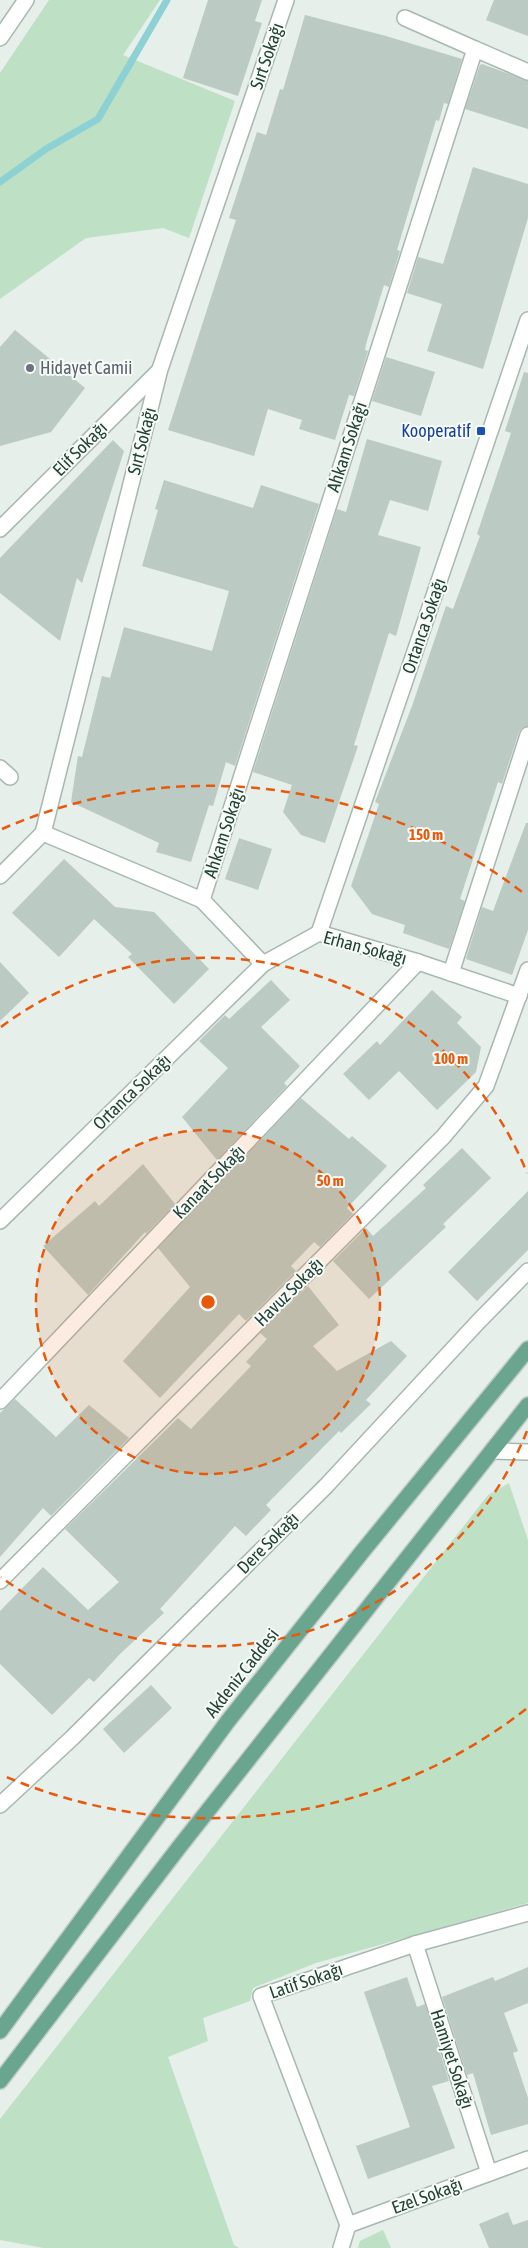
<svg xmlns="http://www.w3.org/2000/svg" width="528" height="2248" viewBox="0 0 528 2248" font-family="'Asap Condensed',sans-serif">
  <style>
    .green { fill: #bee0c4 }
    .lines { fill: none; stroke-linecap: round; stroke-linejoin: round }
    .stream { stroke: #8dd1d4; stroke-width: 7 }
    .building { fill: #bbcac2 }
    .minor-casing { stroke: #a8b8b0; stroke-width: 18 }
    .major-casing { stroke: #c2cac7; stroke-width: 18 }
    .minor { stroke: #fff; stroke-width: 15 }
    .major { stroke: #69a58f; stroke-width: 15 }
    .ring { fill: none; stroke: #e8590c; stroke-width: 2.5; stroke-dasharray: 9 6 }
    .worship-dot { fill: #6b7280; stroke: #f7fbf8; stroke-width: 2 }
    .transit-dot { fill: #1a4fb4; stroke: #f7fbf8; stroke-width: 2 }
    .labels { text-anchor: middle; stroke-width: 4; stroke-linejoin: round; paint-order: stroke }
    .street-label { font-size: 18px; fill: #244236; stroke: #f7fbf8 }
    .worship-label { font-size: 18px; fill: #5b616d; stroke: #f7fbf8; text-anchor: start }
    .transit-label { font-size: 18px; fill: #164399; stroke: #f7fbf8; text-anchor: end }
    .centre { fill: #e8590c; stroke: #f7fbf8; stroke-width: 2.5 }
    .ring-label { font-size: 15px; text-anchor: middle; font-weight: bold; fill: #e8590c; stroke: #f7fbf8; stroke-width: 4; stroke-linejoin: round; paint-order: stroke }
  </style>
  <rect width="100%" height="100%" fill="#e6efea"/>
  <g class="green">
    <polygon points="49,0 160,0 123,55 235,101 189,238 163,228 86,238 0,299 0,73"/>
    <polygon points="509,1483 528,1540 528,1903 316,1963 253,1988 250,2001 203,2018 208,2041 168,2057 234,2245 239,2248 44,2248 0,2240 0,2119 488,1495"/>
    <polygon points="383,2230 391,2248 358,2248 360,2241"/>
  </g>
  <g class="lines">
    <polyline class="stream" points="0,182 46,149 98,119 167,0"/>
  </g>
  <g class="building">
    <polygon points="208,0 262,0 255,21 262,23 238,96 183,78"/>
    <polygon points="494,0 528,0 528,36 486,20"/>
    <polygon points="305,15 386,36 462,59 448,104 444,103 439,121 436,120 397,250 400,251 389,287 384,285 366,344 365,350 368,351 354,396 349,395 335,440 299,429 302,420 268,409 254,456 168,430 236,220 229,218 257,132 266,135 280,89 283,90"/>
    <polygon points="482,64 528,81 528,129 465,109 480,65"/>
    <polygon points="473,167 528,184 528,218 483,369 427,351 442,304 407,293 418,257 443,264"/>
    <polygon points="15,330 85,388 51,432 0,446 0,347"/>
    <polygon points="386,357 435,372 421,416 372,401"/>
    <polygon points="524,372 528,373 528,726 522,728 519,732 502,784 498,782 460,899 465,901 449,949 403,933 405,925 372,914 351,886 379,804 375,802 412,706 446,606 453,609 480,536 477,534 511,433 505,431"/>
    <polygon points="367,439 442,461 428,511 390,500 378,535 421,547 396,636 389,633 354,745 358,746 325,843 301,835 283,812 292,785 253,772 337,509 346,512"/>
    <polygon points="113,440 124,451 82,583 77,578 60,641 0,593 0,558"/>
    <polygon points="164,480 253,508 261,485 319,504 235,766 226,762 213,806 209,805 191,862 156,852 159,843 71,802 78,756 82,757 102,676 110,678 124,627 212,651 229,591 142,566 158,510 155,509"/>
    <polygon points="526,823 528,823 528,930 512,975 466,959 467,955 482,907 493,911"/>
    <polygon points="239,838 272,849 258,890 225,879"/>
    <polygon points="64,859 115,907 154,912 209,969 174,1004 128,957 132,954 94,919 59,957 12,913"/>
    <polygon points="0,962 29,993 0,1021"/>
    <polygon points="271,980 290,1000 261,1027 300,1066 284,1083 287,1086 217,1160 182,1117 228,1068 199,1041 225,1015 229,1019"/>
    <polygon points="432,990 462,1017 457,1023 481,1047 476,1072 437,1110 399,1071 369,1100 343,1074 377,1041 380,1045"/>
    <polygon points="301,1098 349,1139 352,1136 387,1166 347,1208 353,1214 320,1247 314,1242 291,1266 296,1271 246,1321 239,1314 160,1398 123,1361 190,1287 158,1248"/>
    <polygon points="462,1148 491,1178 443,1224 446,1227 369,1299 333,1261 366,1228 373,1236 426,1188 423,1185"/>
    <polygon points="143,1164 175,1204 146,1234 145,1232 88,1295 43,1246 95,1201 99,1206"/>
    <polygon points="528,1191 528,1250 477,1301 448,1272"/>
    <polygon points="308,1286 339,1325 313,1346 337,1371 391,1341 407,1356 366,1400 371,1404 341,1433 339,1431 266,1505 271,1510 246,1536 235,1526 160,1609 164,1613 120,1654 94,1682 89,1678 52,1715 0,1664 0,1611 43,1567 88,1610 119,1582 65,1529 178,1418 191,1429 251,1366 246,1362 267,1339 260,1333"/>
    <polygon points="15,1399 56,1437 89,1405 129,1438 51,1516 43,1508 0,1557 0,1413"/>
    <polygon points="151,1685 172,1708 124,1753 103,1729"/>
    <polygon points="528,1967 528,2003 504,2013 518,2051 513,2053 528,2098 528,2124 491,2135 473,2073 467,2075 442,1997 493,1977 495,1981"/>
    <polygon points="407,1977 417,2007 425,2004 449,2081 432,2086 455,2148 368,2179 356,2146 410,2127 364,1992"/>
    <polygon points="508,2212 513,2225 528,2220 528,2248 489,2248 479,2224"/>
  </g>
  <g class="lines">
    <g class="minor-casing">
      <g id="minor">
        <polyline points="405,18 475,49"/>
        <polyline points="0,38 26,0"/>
        <polyline points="0,529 159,371"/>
        <polyline points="0,768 10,777"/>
        <polyline points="43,833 202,900 263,964"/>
        <polyline points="0,876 43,833 160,369 286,0"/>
        <polyline points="202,900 475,49 528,72"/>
        <polyline points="319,933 528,320"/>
        <polyline points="451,973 528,735"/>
        <polyline points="0,1221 263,964 319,933 418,962 519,996"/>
        <polyline points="0,1401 418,962"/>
        <polyline points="492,1451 528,1452"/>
        <polyline points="0,1581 443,1137 486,1086 528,970"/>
        <polyline points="0,1805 72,1738 326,1486 478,1322 528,1271"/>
        <polyline points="415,1944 489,2173"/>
        <polyline points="348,2225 261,1996 415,1944 528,1913"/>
        <polyline points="348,2225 528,2159"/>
        <polyline points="341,2248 348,2225"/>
      </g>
    </g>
    <g class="major-casing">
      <g id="major">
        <polyline points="0,2031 228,1721 362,1552 528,1349"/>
        <polyline points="0,2081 180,1846 528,1405"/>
      </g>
    </g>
    <use href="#minor" class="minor"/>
    <use href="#major" class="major"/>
  </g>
  <circle cx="208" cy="1302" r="172" fill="#e8590c" fill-opacity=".12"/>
  <g class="ring">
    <circle cx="208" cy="1302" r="172"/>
    <path d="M527 1431A344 344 0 0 1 1 1577M1 1027A344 344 0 0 1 527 1173"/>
    <path d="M526 1709A516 516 0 0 1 2 1775M2 829A516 516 0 0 1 526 895"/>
  </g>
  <circle class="worship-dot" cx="30" cy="368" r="5"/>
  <rect class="transit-dot" x="476" y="426" width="10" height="10" rx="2.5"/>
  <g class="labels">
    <g class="street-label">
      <text transform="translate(267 56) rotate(-71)" y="6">Sırt Sokağı</text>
      <text transform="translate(142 441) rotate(-76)" y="6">Sırt Sokağı</text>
      <text transform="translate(347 447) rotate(-72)" y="6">Ahkam Sokağı</text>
      <text transform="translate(80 449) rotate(-45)" y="6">Elif Sokağı</text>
      <text transform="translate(424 626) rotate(-71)" y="6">Ortanca Sokağı</text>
      <text transform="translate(224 833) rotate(-72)" y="6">Ahkam Sokağı</text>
      <text transform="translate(365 948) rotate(15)" y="6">Erhan Sokağı</text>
      <text transform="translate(132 1092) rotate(-44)" y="6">Ortanca Sokağı</text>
      <text transform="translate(209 1182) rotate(-46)" y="6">Kanaat Sokağı</text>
      <text transform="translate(289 1292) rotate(-45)" y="6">Havuz Sokağı</text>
      <text transform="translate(268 1543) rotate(-45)" y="6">Dere Sokağı</text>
      <text transform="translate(242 1673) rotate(-52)" y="6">Akdeniz Caddesi</text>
      <text transform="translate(306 1981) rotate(-19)" y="6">Latif Sokağı</text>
      <text transform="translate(452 2059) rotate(72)" y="6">Hamiyet Sokağı</text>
      <text transform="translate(427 2196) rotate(-20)" y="6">Ezel Sokağı</text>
    </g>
    <g class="worship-label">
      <text x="40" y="374">Hidayet Camii</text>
    </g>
    <g class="transit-label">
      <text x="471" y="437">Kooperatif</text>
    </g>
  </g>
  <circle cx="208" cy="1302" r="8" class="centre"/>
  <g class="ring-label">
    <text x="426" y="840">150 m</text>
    <text x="451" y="1064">100 m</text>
    <text x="330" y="1186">50 m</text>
  </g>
</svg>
